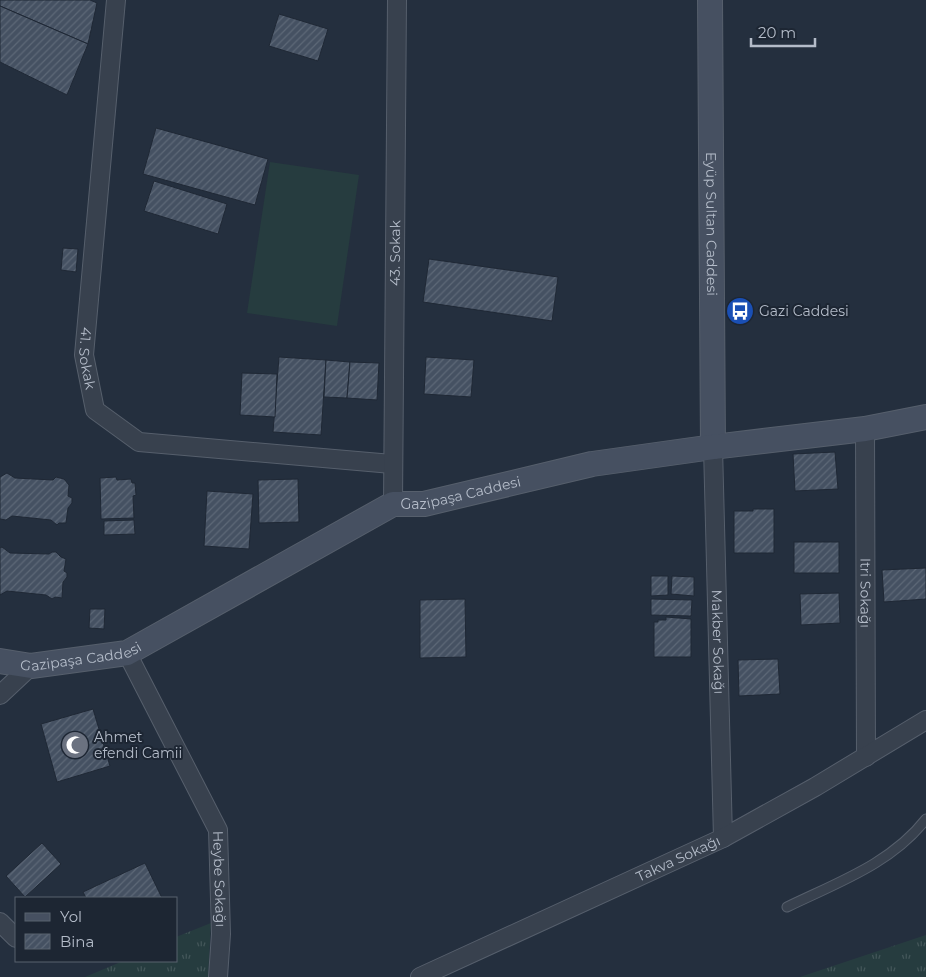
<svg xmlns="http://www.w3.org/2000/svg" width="926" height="977" viewBox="0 0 926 977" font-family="Montserrat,sans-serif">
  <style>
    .grass { fill: url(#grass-tufts) }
    .pitch { fill: #263c3f }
    .building { fill: url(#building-hatch); stroke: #1f2835 }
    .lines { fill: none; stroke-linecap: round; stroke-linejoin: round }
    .lane-casing { stroke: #565f6c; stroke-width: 11 }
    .street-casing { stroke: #565f6c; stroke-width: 20 }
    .secondary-casing { stroke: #565f6c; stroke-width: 26 }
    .lane { stroke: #38414e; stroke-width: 9 }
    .street { stroke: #38414e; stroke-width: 18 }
    .secondary { stroke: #465061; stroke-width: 24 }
    .labels { text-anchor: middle; stroke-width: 4; stroke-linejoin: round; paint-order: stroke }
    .street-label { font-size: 14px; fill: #b4bcc9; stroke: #1d2633 }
    .poi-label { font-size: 14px; fill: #b4bcc9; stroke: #1d2633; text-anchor: start }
  </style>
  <defs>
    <pattern id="grass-tufts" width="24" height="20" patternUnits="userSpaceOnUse" patternTransform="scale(1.25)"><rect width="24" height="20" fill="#263c3f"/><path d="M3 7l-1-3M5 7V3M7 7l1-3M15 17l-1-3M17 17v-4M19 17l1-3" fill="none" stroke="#435659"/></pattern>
    <pattern id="building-hatch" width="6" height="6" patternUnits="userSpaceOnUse" patternTransform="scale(1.25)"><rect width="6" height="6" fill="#455162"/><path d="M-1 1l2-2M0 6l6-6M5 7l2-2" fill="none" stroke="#5d6877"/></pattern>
  </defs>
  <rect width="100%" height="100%" fill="#242f3e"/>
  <g class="grass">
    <polygon points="211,923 208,977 85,977 123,961 176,961 176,937"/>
    <polygon points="926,935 926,977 800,977"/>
  </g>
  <polygon class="pitch" points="270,162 359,175 337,326 247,313"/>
  <g class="building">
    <polygon points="0,0 90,0 97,3 88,44 0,6"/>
    <polygon points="0,6 88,44 67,95 0,62"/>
    <polygon points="279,14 328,29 318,61 269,46"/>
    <polygon points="156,128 268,159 255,205 143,174"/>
    <polygon points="154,181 227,204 218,234 144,211"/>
    <polygon points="63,248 78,249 76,272 61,270"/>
    <polygon points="429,259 558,277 552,321 423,302"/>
    <polygon points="279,357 326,360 321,435 273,432"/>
    <polygon points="426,357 474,360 471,397 424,394"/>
    <polygon points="326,360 350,362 347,398 324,397"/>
    <polygon points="350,362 379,363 377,400 347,398"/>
    <polygon points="242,373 277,374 275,417 240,415"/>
    <polygon points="835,452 838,489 795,491 793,454"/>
    <polygon points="7,473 15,478 53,480 56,477 64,479 69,485 68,496 72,498 72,503 68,508 66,523 59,523 57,525 51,520 12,516 6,520 0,519 0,477"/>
    <polygon points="116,477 117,480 131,479 132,483 135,483 136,495 133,496 134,518 101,519 100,478"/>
    <polygon points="298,479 299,522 259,523 258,480"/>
    <polygon points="207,491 253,494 249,549 204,546"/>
    <polygon points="753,509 774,509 774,553 734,553 734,511 753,511"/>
    <polygon points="134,520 135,534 104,535 104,521"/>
    <rect x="794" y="542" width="45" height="31"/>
    <polygon points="2,547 10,553 49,554 52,552 56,552 61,557 66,559 64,571 67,573 67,577 63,582 62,598 55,597 52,599 46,595 7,591 0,595 0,548"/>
    <polygon points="926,568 926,599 884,602 882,570"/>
    <polygon points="651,576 668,576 668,595 651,596"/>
    <polygon points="672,576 694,577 694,596 671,594"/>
    <polygon points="839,593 840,623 801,625 800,594"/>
    <polygon points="465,599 466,657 420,658 420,600"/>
    <polygon points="651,599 692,600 691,616 651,615"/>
    <polygon points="90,609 105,609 104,629 89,628"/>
    <polygon points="666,617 691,619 691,657 654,657 654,622 658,622 658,620 666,620"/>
    <polygon points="778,659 780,694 739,696 738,660"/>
    <polygon points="93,709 110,766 57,782 41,724"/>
    <polygon points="42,843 61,864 25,897 6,876"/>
    <polygon points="145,863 162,898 86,898 83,892"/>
  </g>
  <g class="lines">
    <g class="lane-casing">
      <path id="lane" d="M787 907C836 883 891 864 926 819"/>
    </g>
    <g class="street-casing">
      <g id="street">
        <path id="s1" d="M116 0 84 355 95 410 139 442 392 464"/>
        <path id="s2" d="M865 429 866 757"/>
        <path id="s3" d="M713 447 723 838"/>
        <path id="s4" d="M393 504 397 0"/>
        <path id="s5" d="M127 653 218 830 221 934 218 977"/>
        <polyline points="0,695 31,666"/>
        <polyline points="0,922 16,938"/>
        <path id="s6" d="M420 977 723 838 815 787 926 720"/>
      </g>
    </g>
    <g class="secondary-casing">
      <g id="secondary">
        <path id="s7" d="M710 0 713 447"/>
        <path id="s8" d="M0 661 31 666 127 653 393 504H424L592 464 713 447 865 429 926 417"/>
      </g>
    </g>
    <use href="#lane" class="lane"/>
    <use href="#street" class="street"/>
    <use href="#secondary" class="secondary"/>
  </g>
  <defs>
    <g id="bus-disc" transform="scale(1.4375)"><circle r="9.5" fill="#1a4fb4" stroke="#1d2633"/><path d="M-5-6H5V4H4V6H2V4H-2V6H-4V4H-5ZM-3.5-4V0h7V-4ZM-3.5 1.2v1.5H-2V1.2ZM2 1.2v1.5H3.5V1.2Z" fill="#fff"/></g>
    <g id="mosque-disc" transform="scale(1.4375)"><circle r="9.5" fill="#6b7280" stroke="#1d2633"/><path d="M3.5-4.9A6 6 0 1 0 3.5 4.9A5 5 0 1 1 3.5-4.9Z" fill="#fff"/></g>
  </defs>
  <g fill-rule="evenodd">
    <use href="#bus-disc" x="740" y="311"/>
    <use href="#mosque-disc" x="75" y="745"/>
  </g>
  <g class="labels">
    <g class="street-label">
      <text dy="5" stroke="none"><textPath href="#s7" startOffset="224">Eyüp Sultan Caddesi</textPath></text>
      <text dy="5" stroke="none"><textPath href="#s4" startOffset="251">43. Sokak</textPath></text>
      <text dy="5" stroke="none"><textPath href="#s1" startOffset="360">41. Sokak</textPath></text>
      <text dy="5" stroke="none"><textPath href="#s8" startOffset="502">Gazipaşa Caddesi</textPath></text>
      <text dy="5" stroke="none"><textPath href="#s2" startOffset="164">Itri Sokağı</textPath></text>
      <text dy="5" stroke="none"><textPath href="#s3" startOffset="195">Makber Sokağı</textPath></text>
      <text dy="5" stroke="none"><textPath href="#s8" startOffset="82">Gazipaşa Caddesi</textPath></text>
      <text dy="5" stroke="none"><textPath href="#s6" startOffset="284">Takva Sokağı</textPath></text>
      <text dy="5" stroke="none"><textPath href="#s5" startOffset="248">Heybe Sokağı</textPath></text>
    </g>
    <g class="poi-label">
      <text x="759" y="316">Gazi Caddesi</text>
      <text x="94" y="742">Ahmet<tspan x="94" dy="16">efendi Camii</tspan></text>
    </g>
  </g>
  <rect x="15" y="897" width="162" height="65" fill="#1d2633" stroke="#59626f"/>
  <rect x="25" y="913" width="25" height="8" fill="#465061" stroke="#59626f"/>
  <text x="60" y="922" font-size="15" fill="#b4bcc9">Yol</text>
  <rect x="25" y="934" width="25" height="15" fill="url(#building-hatch)" stroke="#59626f"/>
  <text x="60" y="947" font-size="15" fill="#b4bcc9">Bina</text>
  <path d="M751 38v8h64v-8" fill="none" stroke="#b4bcc9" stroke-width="2.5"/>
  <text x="758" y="38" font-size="15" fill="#b4bcc9" stroke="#1d2633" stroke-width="4" paint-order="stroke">20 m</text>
</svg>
